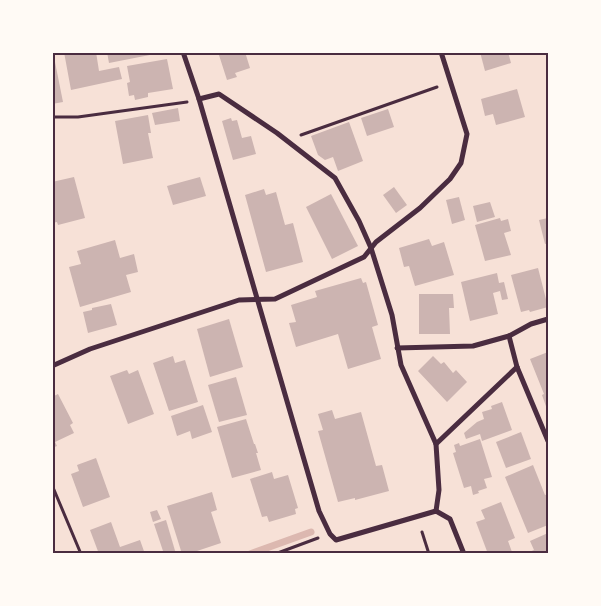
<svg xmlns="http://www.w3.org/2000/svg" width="601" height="606" viewBox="0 0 601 606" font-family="Poppins,sans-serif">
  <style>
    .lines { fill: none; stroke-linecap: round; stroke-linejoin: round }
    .stream { stroke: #dcb8b0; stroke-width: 7 }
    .building { fill: #ccb4b1 }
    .path { stroke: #4a2c40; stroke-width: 3 }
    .minor { stroke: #4a2c40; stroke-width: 5 }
    .neatline { fill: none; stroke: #4a2c40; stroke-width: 2 }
  </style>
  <rect width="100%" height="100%" fill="#f7e1d7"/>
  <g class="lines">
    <polyline class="stream" points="250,554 311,532"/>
  </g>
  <g class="building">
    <polygon points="64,52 96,52 99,71 119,67 122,79 71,90"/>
    <polygon points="107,52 159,52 160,53 109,63"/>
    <polygon points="218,52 245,52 250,68 235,73 237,77 227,80"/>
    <polygon points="480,52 508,52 511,63 485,71"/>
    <polygon points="52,57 54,57 63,102 52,104"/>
    <polygon points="167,59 173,89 148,93 148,97 135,100 134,95 129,96 127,83 130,82 127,66"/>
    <polygon points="517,89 525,117 496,125 493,114 485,116 481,99"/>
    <polygon points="178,108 180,121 155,125 152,113"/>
    <polygon points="388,109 394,127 367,136 361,118"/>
    <polygon points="148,115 151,133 148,133 153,158 123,164 115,121"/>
    <polygon points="231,118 232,121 237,120 242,138 251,136 256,154 233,160 222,121"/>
    <polygon points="349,122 363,161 338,171 333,157 325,160 318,155 311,136"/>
    <polygon points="74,177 85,218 58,225 57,222 52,223 52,182"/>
    <polygon points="200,177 206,196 173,205 167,186"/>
    <polygon points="394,187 407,205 396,213 383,195"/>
    <polygon points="264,189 266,195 276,192 285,225 293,223 303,262 266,272 245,195"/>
    <polygon points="331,194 358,246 332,259 306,207"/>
    <polygon points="459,197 465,220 452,224 446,200"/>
    <polygon points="490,202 495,217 477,222 473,206"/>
    <polygon points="500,218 501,221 508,219 511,231 504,233 511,255 485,261 475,225"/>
    <polygon points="548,218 548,243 545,244 539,220"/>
    <polygon points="429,239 432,246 444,242 454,275 415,286 409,266 404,267 399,248"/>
    <polygon points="115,240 120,258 134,254 138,272 126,275 131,292 80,307 69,267 81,264 77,251"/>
    <polygon points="538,268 548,307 530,312 529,310 521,312 511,275"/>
    <polygon points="497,273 499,283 504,282 508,299 502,300 500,291 493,293 498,314 470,321 461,282"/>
    <polygon points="361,278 363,283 366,282 378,325 372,327 381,359 348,369 338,334 296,347 289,323 296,322 291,305 317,297 315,291"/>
    <polygon points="419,294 453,294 454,308 449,308 450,334 419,334"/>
    <polygon points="111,304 117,325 88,333 83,312 92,310 92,308"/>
    <polygon points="229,319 243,367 210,377 197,329"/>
    <polygon points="548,352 548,412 542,395 544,394 530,359"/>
    <polygon points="173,356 175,363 185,360 198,402 169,411 153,363"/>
    <polygon points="433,356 441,364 444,362 453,373 456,370 467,382 447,402 418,371"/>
    <polygon points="127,370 129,374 138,370 154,414 128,424 110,376"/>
    <polygon points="236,377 247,415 219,422 208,385"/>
    <polygon points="58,394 73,423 70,425 74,433 55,442 57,446 52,448 52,397"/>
    <polygon points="502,402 512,430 482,441 480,434 466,439 464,433 477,422 484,419 482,412 492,409 491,406"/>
    <polygon points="203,405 212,432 192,439 190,431 177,436 171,416"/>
    <polygon points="332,410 335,419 361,412 376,466 382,465 389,491 355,500 355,498 338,502 318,431 323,430 318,414"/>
    <polygon points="246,419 254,444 255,444 258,453 256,453 261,470 232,478 217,427"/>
    <polygon points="521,432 531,459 506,468 496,442"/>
    <polygon points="480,439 492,477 484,479 487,488 478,491 479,493 473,495 471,486 464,488 453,453 456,452 454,445 459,443 460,446"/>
    <polygon points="96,458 110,497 83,507 71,474 79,471 77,465"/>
    <polygon points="533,465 545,495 548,494 548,525 528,533 505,477"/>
    <polygon points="272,472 274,479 288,475 298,508 295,509 296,514 269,522 267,516 262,517 250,479"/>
    <polygon points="212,492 217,510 211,512 221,543 188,554 182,554 167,506"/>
    <polygon points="501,502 515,538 508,541 512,552 507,554 488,554 476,522 485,519 481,510"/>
    <polygon points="157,510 161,519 153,522 150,512"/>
    <polygon points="166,520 176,554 164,554 154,524"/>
    <polygon points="111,522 120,547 140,540 145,554 99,554 90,530"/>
    <polygon points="548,533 548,554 524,554 534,550 530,541"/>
  </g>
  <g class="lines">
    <g class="path">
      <polyline points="52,117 78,117 187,102"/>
      <polyline points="301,135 437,87"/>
      <polyline points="52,485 81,554"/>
      <polyline points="422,532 429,554"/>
      <polyline points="275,554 318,538"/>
    </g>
    <g class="minor">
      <polyline points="183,52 199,99 319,511 330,534 336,540 436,511 450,519 464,554"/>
      <polyline points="199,99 219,94 277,133 335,178 359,221 371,248 392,315 401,365 436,444 439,490 436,511"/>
      <polyline points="509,336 517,367 548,441"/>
      <polyline points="397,348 473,346 509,336 531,324 548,319"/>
      <polyline points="52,366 90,349 239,300 275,299 364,257 376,242 420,208 450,179 461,163 467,134 441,52"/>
      <polyline points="436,444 517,367"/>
    </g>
  </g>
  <rect width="601" height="606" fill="none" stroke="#fffaf5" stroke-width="108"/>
  <rect x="54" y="54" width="493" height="498" class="neatline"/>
</svg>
